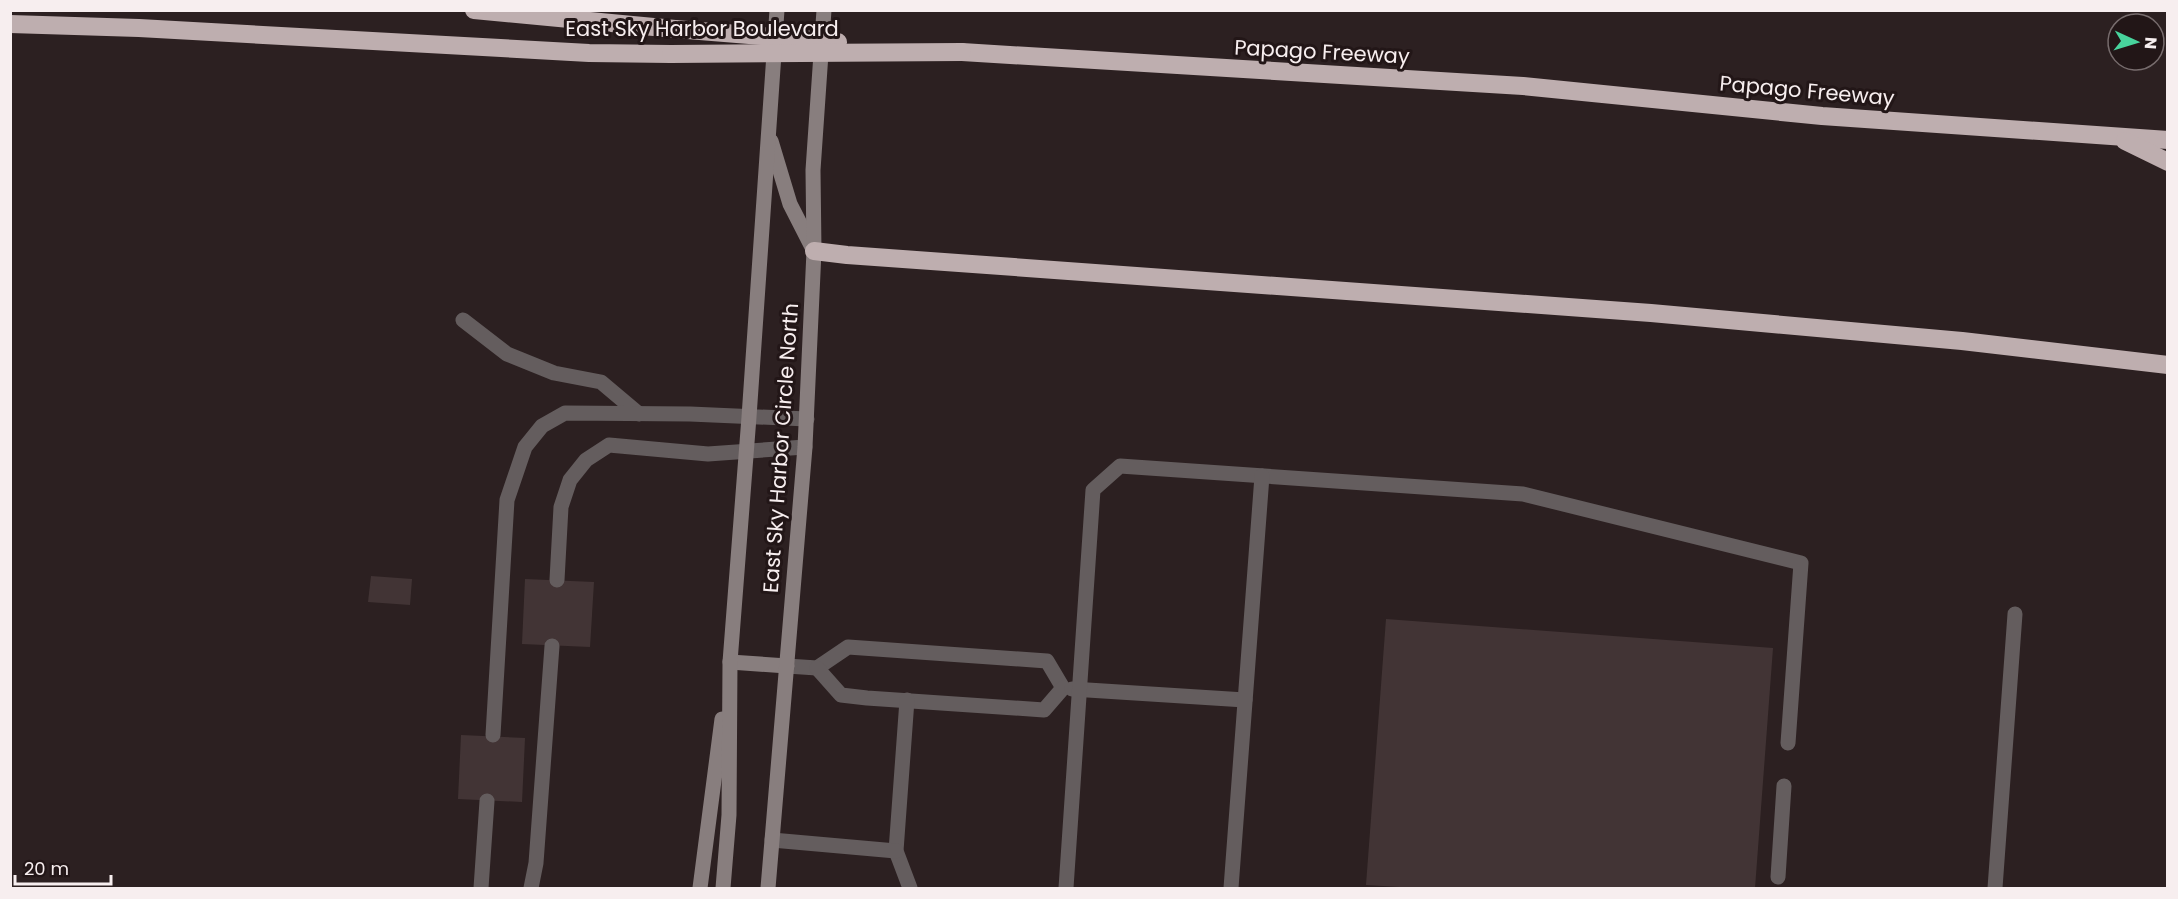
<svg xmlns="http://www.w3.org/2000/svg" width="2178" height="899" viewBox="0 0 2178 899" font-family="Poppins,sans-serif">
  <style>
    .building { fill: #423435 }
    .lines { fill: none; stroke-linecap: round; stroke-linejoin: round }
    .lane { stroke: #645d5e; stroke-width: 15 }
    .secondary { stroke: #887e7e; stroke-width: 15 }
    .highway { stroke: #beaeaf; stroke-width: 18 }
    .highway-bridge { stroke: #beaeaf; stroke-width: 18 }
    .labels { text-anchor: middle; stroke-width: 6; stroke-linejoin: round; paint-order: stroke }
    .street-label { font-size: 21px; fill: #f7eeef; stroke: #221617 }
  </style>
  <rect width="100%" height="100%" fill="#2c2021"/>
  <g class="building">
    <polygon points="371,576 412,579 410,605 368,602"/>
    <polygon points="525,579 594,582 590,647 522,644"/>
    <polygon points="1386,619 1773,648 1755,888 1416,888 1366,885"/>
    <polygon points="461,735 525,738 522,802 458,799"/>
  </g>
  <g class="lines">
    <g class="lane">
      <polyline points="463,320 507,354 554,373 601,382 639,414"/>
      <polyline points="557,580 561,507 570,480 586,460 609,445 708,454 805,447"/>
      <polyline points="787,666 817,668 848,647 1047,661 1063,688"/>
      <polyline points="817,668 841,695 867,698 1044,710 1063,688"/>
      <polyline points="1072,689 1245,700"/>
      <polyline points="907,700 896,851 910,888"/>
      <polyline points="493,735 507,500 525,447 542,426 565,413 690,414 807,419"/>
      <polyline points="772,840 896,851"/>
      <polyline points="1778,877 1784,786"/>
      <polyline points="481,888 487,801"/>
      <polyline points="531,888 536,863 552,646"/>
      <polyline points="1066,888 1093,490 1120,466 1523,494 1801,563 1788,743"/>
      <polyline points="1231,888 1262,476"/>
      <polyline points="1995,888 2015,614"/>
    </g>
    <g class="secondary">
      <polyline points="771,141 790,204 813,249"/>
      <polyline points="730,662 787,666"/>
      <polyline points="700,888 722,719"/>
      <polyline points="723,888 729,815 730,662 749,417 777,10"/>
      <polyline points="768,888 805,447 814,251 813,170 824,10"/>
    </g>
    <g class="highway">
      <polyline points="474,10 675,29"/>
      <polyline points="10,24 139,28 589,53 671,54"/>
      <polyline points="962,52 1523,86 1822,116 2168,140"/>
      <polyline points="2125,141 2168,162"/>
      <polyline points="814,251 847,255 1651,313 1962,341 2168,365"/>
    </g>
    <g class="highway-bridge">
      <polyline points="675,29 838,42"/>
      <polyline points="671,54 962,52"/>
    </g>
  </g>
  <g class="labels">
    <g class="street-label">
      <text x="702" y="36">East Sky Harbor Boulevard</text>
      <text transform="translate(1322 52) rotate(3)" y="7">Papago Freeway</text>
      <text transform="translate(1807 91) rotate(5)" y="7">Papago Freeway</text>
      <text transform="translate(781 448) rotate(-86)" y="7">East Sky Harbor Circle North</text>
    </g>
  </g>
  <rect width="2178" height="899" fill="none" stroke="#f7eeef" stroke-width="24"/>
  <g transform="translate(2136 42) rotate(94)"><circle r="28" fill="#221617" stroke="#776c6d" stroke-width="1.5"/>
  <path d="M0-4.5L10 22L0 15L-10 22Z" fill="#48d49d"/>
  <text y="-9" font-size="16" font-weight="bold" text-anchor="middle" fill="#f7eeef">N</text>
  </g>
  <path d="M15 875v9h96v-9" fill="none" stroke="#f7eeef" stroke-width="3"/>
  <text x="24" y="875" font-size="18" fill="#f7eeef" stroke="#221617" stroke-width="4.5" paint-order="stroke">20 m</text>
</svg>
